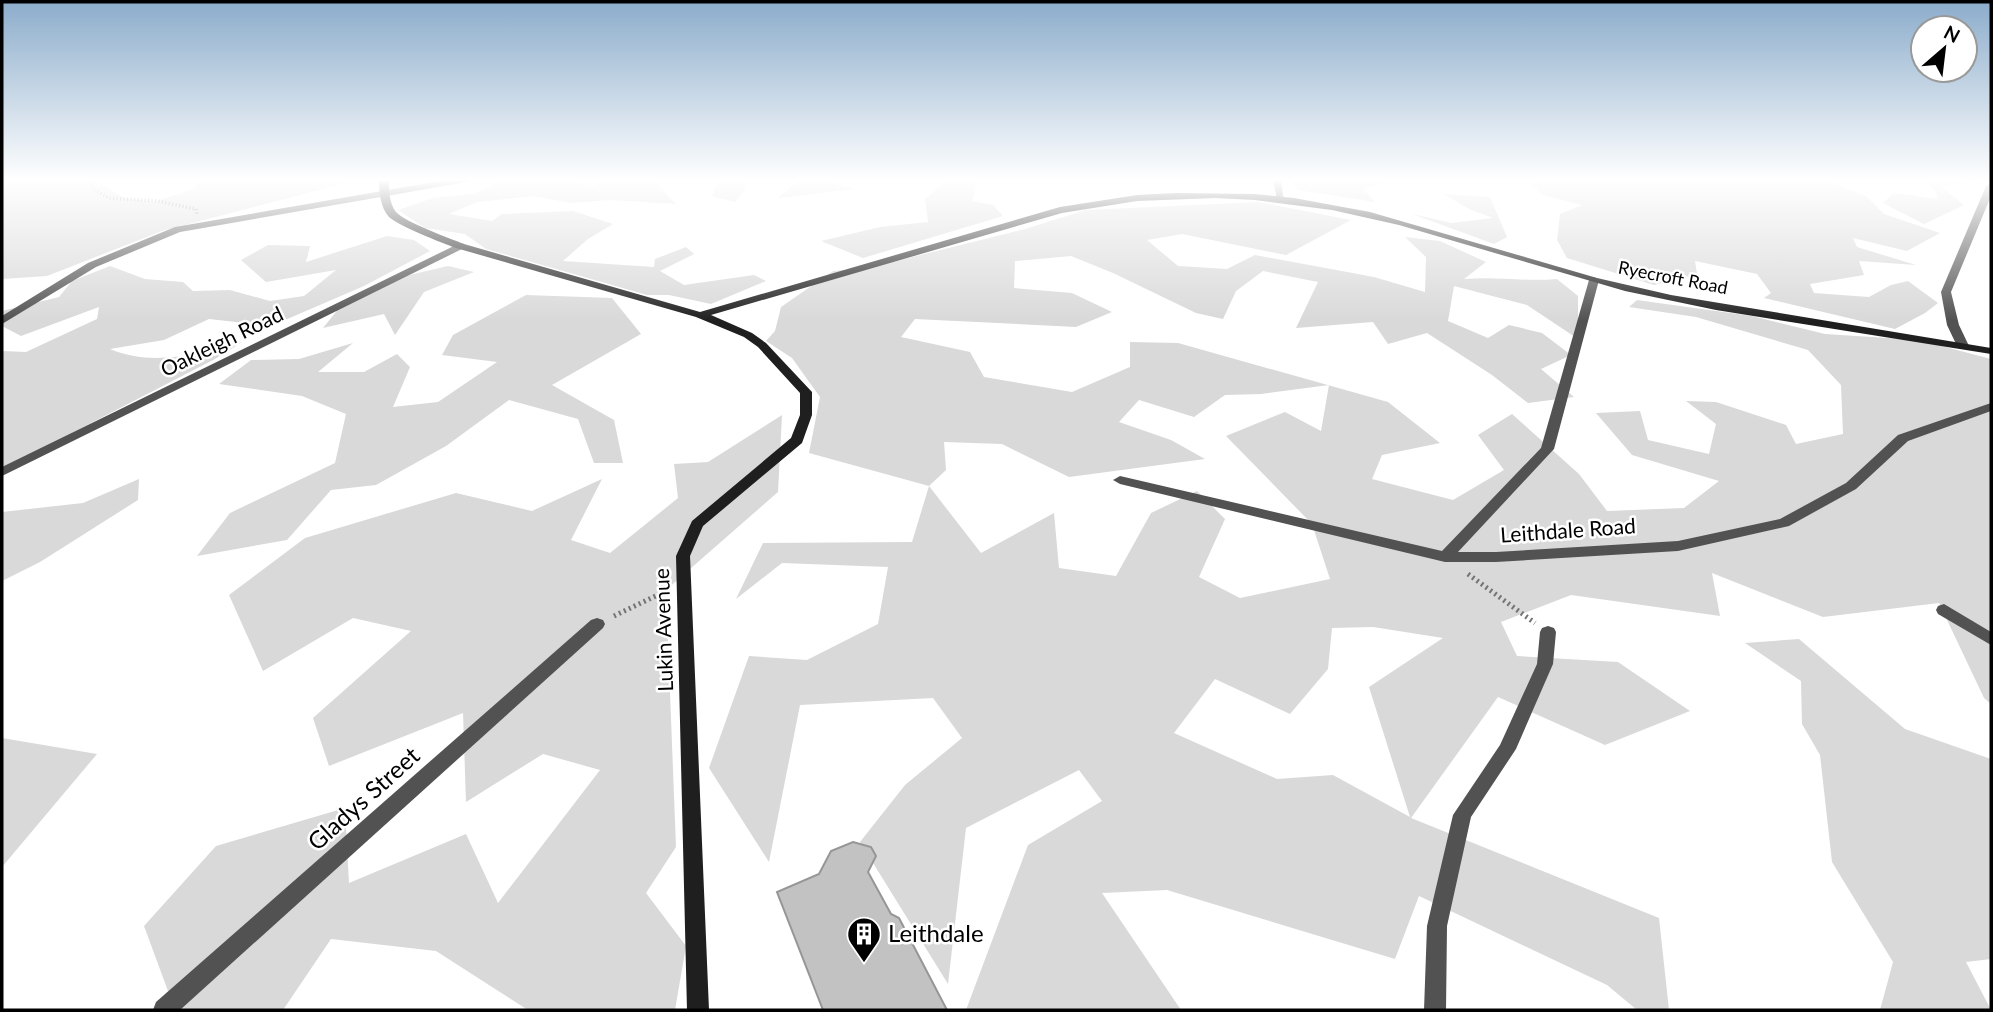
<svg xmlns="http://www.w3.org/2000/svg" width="1993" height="1012" viewBox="0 0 1993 1012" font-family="Lato,sans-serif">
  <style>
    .green { fill: #d9d9d9; fill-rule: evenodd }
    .building { fill: #c2c2c2; stroke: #969696; stroke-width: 2 }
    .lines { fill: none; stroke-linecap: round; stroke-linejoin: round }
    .path-far1 { stroke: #747474; stroke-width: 3.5; stroke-dasharray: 1 2.5; stroke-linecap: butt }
    .path { stroke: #747474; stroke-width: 5; stroke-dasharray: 2 3.5; stroke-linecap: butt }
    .lane { fill: #525252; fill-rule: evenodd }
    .street { fill: #525252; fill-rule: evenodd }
    .secondary { fill: #1f1f1f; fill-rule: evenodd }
    .labels { text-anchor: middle; stroke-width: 5; stroke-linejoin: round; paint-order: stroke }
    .far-street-label { font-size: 18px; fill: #000; stroke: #fff }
    .street-label { font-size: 21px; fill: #000; stroke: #fff }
    .near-street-label { font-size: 24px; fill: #000; stroke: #fff }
    .near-poi-label { font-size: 24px; fill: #000; stroke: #fff; text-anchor: start }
  </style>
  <rect width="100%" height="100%" fill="#fff"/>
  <g class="green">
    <polygon points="2,179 93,179 124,198 154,202 194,189 200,179 352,179 350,182 162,231 47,276 2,279"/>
    <polygon points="503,179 571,179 570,181 595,186 604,179 664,179 659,186 676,204 609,200 572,203 533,196 477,202 449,214 492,221 502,214 573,211 613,224 588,239 563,261 654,267 655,259 686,247 694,254 660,271 684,285 754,275 766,281 711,304 669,295 647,295 486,249 465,234 425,228 398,210 433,198 476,193"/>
    <polygon points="718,179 750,179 743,184 746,188 735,202 712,196"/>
    <polygon points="800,179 831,179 830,182 855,189 778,198"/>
    <polygon points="949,179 978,179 972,201 993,205 1003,216 863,258 821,241 880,227 928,222 925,199"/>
    <polygon points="1289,179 1400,179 1363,189 1375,202 1298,190"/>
    <polygon points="1526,179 1823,179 1866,196 1884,214 1940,233 1907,251 1853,238 1857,247 1916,265 1859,261 1864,275 1810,284 1814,293 1869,297 1891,285 1908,281 1938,303 1925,313 1895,329 1764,298 1771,293 1757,274 1695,261 1697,274 1654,285 1567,258 1557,240 1560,214 1582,205 1543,195"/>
    <polygon points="1922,179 1981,179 1941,187 1964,205 1924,224 1883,203 1894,193 1938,199 1935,191"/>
    <polygon points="1444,194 1490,197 1507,237 1494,244 1412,214 1452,223 1493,218 1469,209"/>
    <path d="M1258 202 1351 220 1286 255 1182 234 1147 240 1178 266 1227 269 1255 255 1374 277 1425 292 1426 257 1405 237 1440 241 1486 262 1464 279C1496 276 1525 282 1557 279L1578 296V339L1527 305 1454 286 1448 321 1488 338 1509 325 1542 333 1571 355 1541 369 1574 397 1528 403 1492 375 1427 333 1388 344 1373 322 1296 328 1318 282 1263 271 1236 291 1223 319 1196 313 1113 273 1071 256 1015 261 1014 288 1072 293 1112 312 1076 327 915 319 901 337 970 352 984 377 1072 392 1130 367V342L1178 343 1388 402 1440 443 1382 455 1372 479 1453 500 1504 470 1478 435 1512 414 1579 474 1607 511 1684 508 1719 481 1632 455 1596 413 1640 411 1648 440 1709 454 1716 424 1686 401 1716 402 1786 425 1796 444 1843 434 1841 385 1808 350 1696 317 1629 307 1637 300 1752 316 1825 334 1919 340 1991 359V704L1984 698 1939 603 1823 617 1712 573 1720 616 1571 595 1501 622 1517 656 1618 662 1690 711 1605 745 1498 697 1411 818 1659 918 1669 1010H1637L1607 985 1419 896 1395 959 1167 890 1102 893 1181 1010H966L1028 845 1102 801 1079 770 966 828 948 984 860 842 905 785 962 738 933 698 800 705 769 862 709 768 749 656 807 660 878 624 888 567 782 563 736 599 763 543 912 542 929 486 809 453 820 397 792 358 766 341 775 331 781 307 833 271 868 268 1025 229 1086 210ZM1329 385 1321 431 1285 412 1226 436 1312 524 1330 579 1240 598 1199 577 1225 519 1197 491 1151 513 1116 576 1059 568 1054 513 981 553 929 486 946 470 944 442 1002 444 1069 477 1205 459 1171 440 1119 422 1139 400 1194 417 1225 395 1261 394ZM1373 627 1443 638 1369 687 1410 817 1333 775 1277 779 1174 733 1215 679 1290 714 1328 669 1332 628Z"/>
    <path d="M387 236 414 240 430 251 364 286 271 326 209 319 164 340 110 349C151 367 201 354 242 342L215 359 2 469V351L26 352 97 319 99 307 21 336 2 326V311L59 297 72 281 110 266 145 279 183 282 193 291 230 290 270 301 304 296 336 270 266 282 241 260 268 245 310 246 306 262Z"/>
    <polygon points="448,266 474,272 424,292 395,335 384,314 323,328 344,302 405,276"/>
    <polygon points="526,295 612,298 641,334 552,385 614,420 623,463 594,463 578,419 509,400 446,446 376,485 331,490 287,540 197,556 230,513 335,463 346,414 302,396 219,384 251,360 299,359 353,343 318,372 364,372 397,354 410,367 393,407 438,402 497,362 442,355 453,335"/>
    <polygon points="782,415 778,492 666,590 676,847 646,893 686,946 675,1010 528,1010 436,951 331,939 283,1010 175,1010 144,926 216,846 345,808 349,883 466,834 498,903 600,770 543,754 466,802 463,713 329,766 313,718 411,631 353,618 263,671 229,595 305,538 456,493 532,511 602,479 571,540 610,553 678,498 674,464 708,462"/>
    <polygon points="139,479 138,500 40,562 2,581 2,512 83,503"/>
    <polygon points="1799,639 1905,729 1991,759 1991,959 1966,962 1991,1010 1880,1010 1893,962 1832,862 1820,755 1802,724 1801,681 1745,643"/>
    <polygon points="2,738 97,754 2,867"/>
  </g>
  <polygon class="building" points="853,842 871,847 876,856 868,872 891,914 899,918 947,1010 823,1010 777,892 819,874 831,851"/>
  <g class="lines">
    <polyline class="path-far1" points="96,179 91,188 109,198 158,201 196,209 197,214"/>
    <g class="path">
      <polyline points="1468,574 1535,623"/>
      <polyline points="614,616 666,591"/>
    </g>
    <polygon class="lane" points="1273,179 1281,179 1284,202 1277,200"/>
    <g class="street">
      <polygon points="451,179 471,179 467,182 180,232 96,267 2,324 2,316 88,263 175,227"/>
      <polygon points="1991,183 1991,196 1951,292 1959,325 1969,346 1963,349 1957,346 1947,325 1941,292 1986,186"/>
      <polygon points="460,243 464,244 464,248 2,476 2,467"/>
      <polygon points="1594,277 1599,280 1554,449 1458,552 1496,552 1678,541 1780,519 1846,483 1898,435 1991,403 1991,411 1908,441 1856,489 1789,526 1678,551 1496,562 1445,562 1120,484 1113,480 1120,476 1442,551 1541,448 1589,280"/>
      <polygon points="1944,604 1991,632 1991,645 1938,614 1936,610 1938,606"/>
      <polygon points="597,618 603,620 605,624 603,628 180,1010 153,1010 156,1002 591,620"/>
      <polygon points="1548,626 1554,628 1556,632 1553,664 1516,749 1471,817 1447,926 1446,1010 1424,1010 1427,926 1453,815 1500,745 1537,664 1540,632 1542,628"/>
    </g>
    <path class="secondary" d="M379 179H389C389 190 389 203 396 212 405 222 449 238 464 244L700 312 1060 207 1137 195 1176 193 1255 194 1294 198 1370 212 1597 278 1671 295 1991 348V354L1716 310 1625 291 1399 225 1332 210 1255 200 1215 198 1137 201 1062 213 711 315 752 333 766 343 812 392V415L802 443 703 526 690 556 709 1010H687L676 556 692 521 791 438 800 415V393L758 347 744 337 696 317 456 248C442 243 399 226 389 217 380 207 379 191 379 179Z"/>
  </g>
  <linearGradient id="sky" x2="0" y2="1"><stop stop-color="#8baccb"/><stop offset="0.56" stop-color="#fff"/><stop offset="1" stop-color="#fff" stop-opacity="0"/></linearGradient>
  <rect width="1993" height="321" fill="url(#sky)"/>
  <defs>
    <g id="building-pin" transform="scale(1.75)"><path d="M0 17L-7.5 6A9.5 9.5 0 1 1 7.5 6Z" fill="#000" stroke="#fff"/><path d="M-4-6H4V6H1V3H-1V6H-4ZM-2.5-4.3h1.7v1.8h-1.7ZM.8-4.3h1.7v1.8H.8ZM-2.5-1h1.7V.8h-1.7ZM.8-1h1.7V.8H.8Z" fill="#fff"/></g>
  </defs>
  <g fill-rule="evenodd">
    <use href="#building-pin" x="864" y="934"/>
  </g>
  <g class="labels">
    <g class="far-street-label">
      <text transform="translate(1673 278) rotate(11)" y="6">Ryecroft Road</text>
    </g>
    <g class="street-label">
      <text transform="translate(222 342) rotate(-26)" y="7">Oakleigh Road</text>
      <text transform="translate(1568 531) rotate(-4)" y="7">Leithdale Road</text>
      <text transform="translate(664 630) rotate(-92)" y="7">Lukin Avenue</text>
    </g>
    <g class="near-street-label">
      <text transform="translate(364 799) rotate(-42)" y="8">Gladys Street</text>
    </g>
    <g class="near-poi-label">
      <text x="888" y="942">Leithdale</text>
    </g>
  </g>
  <rect width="1993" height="1012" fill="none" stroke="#000000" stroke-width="7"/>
  <g transform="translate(1944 49) rotate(28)"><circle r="33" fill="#ffffff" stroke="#999999" stroke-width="2"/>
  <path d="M0-5L12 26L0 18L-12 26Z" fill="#000000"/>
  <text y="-10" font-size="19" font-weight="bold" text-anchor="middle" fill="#000000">N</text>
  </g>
</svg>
